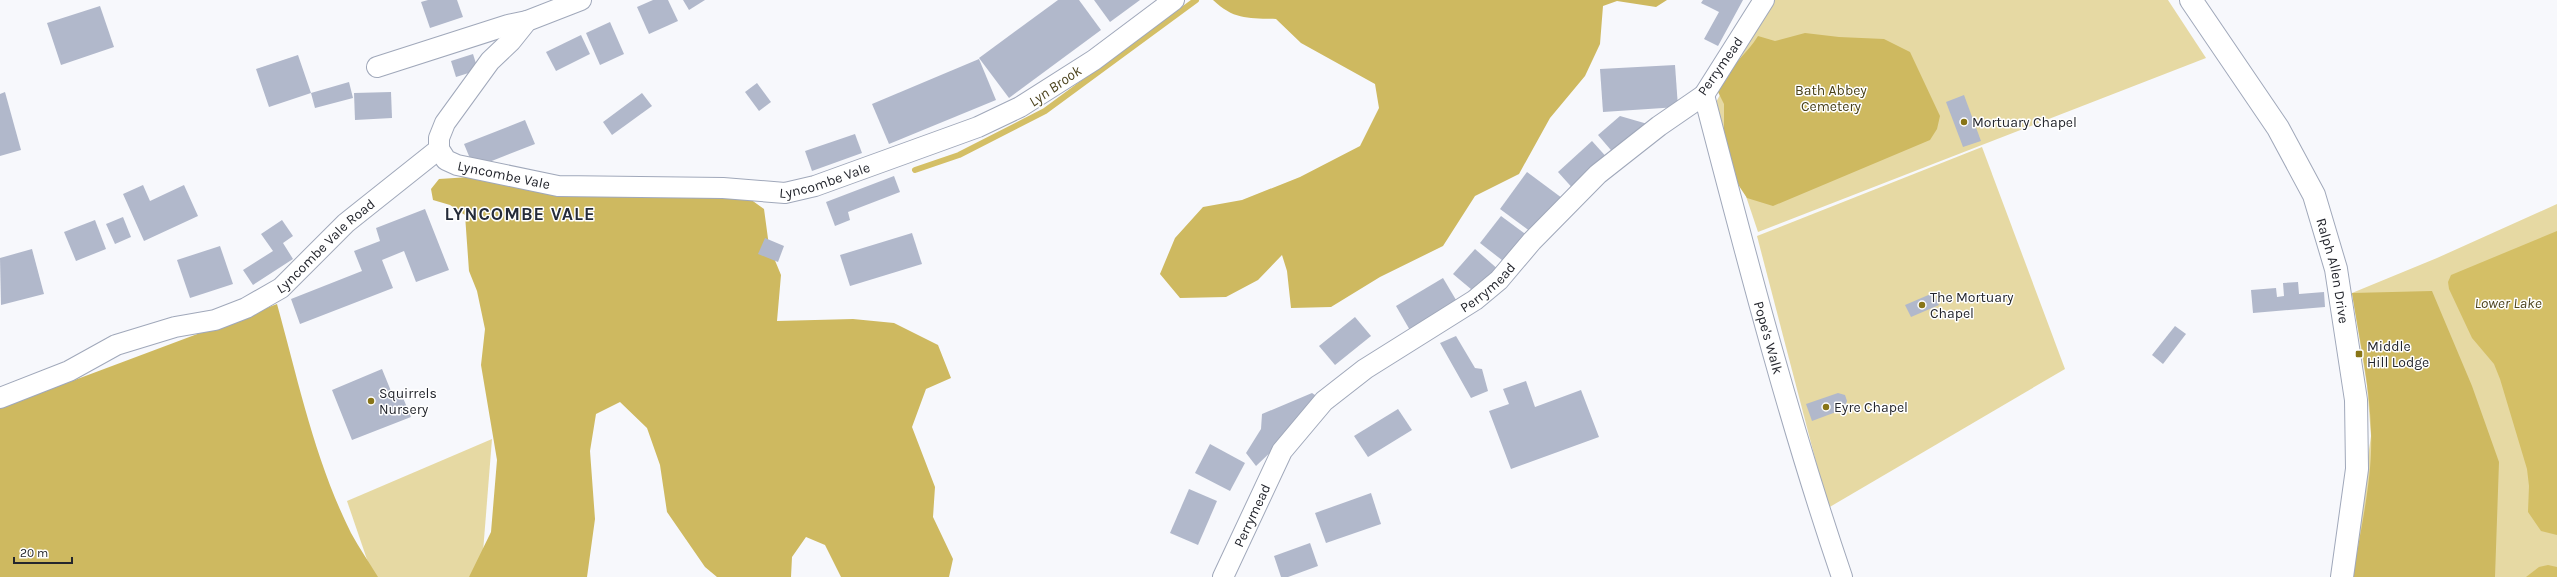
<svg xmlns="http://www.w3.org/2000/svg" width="2557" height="577" viewBox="0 0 2557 577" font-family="Karla,sans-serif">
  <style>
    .green { fill: #e6d9a3 }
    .forest { fill: #ceb960 }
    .water { fill: #d4bf66 }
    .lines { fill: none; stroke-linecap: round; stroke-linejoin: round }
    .stream { stroke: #d4bf66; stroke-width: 6 }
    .building { fill: #b1b8cb }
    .minor-casing { stroke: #a0a8ba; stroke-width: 22 }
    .major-casing { stroke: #a0a8ba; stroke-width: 24 }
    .minor { stroke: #fff; stroke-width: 20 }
    .major { stroke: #fff; stroke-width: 22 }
    .poi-dot { fill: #887517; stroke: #fff; stroke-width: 1.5 }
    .labels { text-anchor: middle; stroke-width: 3; stroke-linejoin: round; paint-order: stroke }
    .street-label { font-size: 14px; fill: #24262d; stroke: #fff }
    .park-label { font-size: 14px; fill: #484019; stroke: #fff }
    .poi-label { font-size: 14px; fill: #24262d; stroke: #fff; text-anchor: start }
    .water-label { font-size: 15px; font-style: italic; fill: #4f4620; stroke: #fff }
    .district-label { font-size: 18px; font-weight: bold; letter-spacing: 1px; fill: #252b39; stroke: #fff }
  </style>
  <rect width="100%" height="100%" fill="#f7f8fc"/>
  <g class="green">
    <polygon points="1772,0 2168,0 2206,58 1758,232 1715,104"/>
    <polygon points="1982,147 2065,369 1828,508 1757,236"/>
    <polygon points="2557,204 2557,577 2351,577 2371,436 2367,386 2352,293 2437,258"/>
    <polygon points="492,439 481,577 373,577 347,501"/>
  </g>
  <g class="forest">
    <path d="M1213 0H1667L1656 7 1617 1 1603 6 1600 44 1585 76 1550 118 1519 174 1475 196 1443 246 1380 277 1331 307 1291 308 1287 271 1282 255 1258 280 1226 297 1180 298 1160 274 1175 238 1203 207 1242 200 1300 177 1360 146 1379 108 1375 84 1301 43 1276 19C1248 18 1234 20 1213 0Z"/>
    <path d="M1805 33 1839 37 1884 39 1910 52 1940 116 1937 129 1930 140 1773 206 1747 198 1739 186 1724 152V104L1715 86C1728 69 1748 53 1758 36L1775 41Z"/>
    <polygon points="470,177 743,194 764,209 769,246 781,275 777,321 853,319 894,323 938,345 951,378 926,389 912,427 935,487 933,517 953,559 949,577 841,577 825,545 806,537 792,557 791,577 717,577 705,567 667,512 660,465 647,428 620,402 596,414 590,451 595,519 587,577 469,577 491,532 497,460 481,365 485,329 477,291 469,271 465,215 450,205 433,200 431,189 439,179"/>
    <path d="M2432 291 2472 386 2499 462 2495 577H2353C2360 530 2373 480 2371 432 2370 385 2359 338 2352 293Z"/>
    <path d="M277 304C298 380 315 461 351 533 359 548 369 562 378 577H0V408Z"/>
  </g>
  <g class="water">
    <polygon points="2557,231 2557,535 2541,531 2528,512 2529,486 2527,469 2500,379 2494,364 2472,338 2449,289 2448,282 2451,275"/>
    <polygon points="2548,565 2557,567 2557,577 2526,577 2539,567"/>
  </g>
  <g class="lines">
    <polyline class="stream" points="915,170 959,155 1045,111 1196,0"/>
  </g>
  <g class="building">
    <polygon points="428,0 457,0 463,17 430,28 421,2"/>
    <polygon points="653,0 668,0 678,21 649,34 637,7"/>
    <polygon points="683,0 705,0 689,10"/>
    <polygon points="1058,0 1079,0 1101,30 1009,98 979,58"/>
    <polygon points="1094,0 1140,0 1110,22"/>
    <polygon points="1703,0 1743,0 1718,46 1704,39 1719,12 1701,3"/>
    <polygon points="100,6 114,47 61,65 47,23"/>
    <polygon points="610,22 624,54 600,65 586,33"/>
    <polygon points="581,35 590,54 556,71 546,52"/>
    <polygon points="473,54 478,70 456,77 451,61"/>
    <polygon points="298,55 311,93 349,82 353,98 315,108 311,93 269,107 256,69"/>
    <polygon points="979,59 996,100 889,144 872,104"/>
    <polygon points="1675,65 1678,107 1603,112 1600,69"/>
    <polygon points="757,83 771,102 759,111 745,92"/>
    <polygon points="5,92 21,150 0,156 0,94"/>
    <polygon points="391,92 392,118 355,120 354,93"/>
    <polygon points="642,93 652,106 612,135 603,122"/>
    <polygon points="1964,95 1981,141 1963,147 1946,102"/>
    <polygon points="1620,116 1651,125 1616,156 1598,135"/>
    <polygon points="525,120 535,144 474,168 464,144"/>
    <polygon points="855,134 862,153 812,171 805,151"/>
    <polygon points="1592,141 1610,161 1576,192 1558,172"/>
    <polygon points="1527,172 1562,198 1535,235 1500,209"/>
    <polygon points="894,176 900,192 848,212 850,220 835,226 826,202"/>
    <polygon points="143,185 150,201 184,185 198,216 144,241 123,194"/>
    <polygon points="425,209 449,270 416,282 404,251 382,260 393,288 300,324 291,299 362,271 354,251 380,241 376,228"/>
    <polygon points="1501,216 1528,236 1507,264 1480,243"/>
    <polygon points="123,217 131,237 115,244 106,224"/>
    <polygon points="95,220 106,249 76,261 64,232"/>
    <polygon points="282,220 293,236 283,243 293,259 253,285 243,270 273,251 261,234"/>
    <polygon points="912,233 922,264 850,286 840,255"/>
    <polygon points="765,238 784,246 778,262 758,254"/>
    <polygon points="220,246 233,284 190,298 177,260"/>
    <polygon points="32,249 44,294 1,305 0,258"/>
    <polygon points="1475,249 1500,271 1478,295 1453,274"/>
    <polygon points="1443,278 1459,305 1411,332 1396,306"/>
    <polygon points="2298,282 2299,294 2324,292 2325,307 2253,313 2251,290 2276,288 2277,297 2284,296 2283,283"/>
    <polygon points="1933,293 1939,305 1911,317 1905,305"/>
    <polygon points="1355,317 1371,336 1335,365 1319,346"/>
    <polygon points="2175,326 2186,334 2163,364 2152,355"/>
    <polygon points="1456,336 1475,368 1482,369 1488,391 1471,398 1440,343"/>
    <polygon points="382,369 393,396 401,393 411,417 352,440 332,390"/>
    <polygon points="1526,381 1535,407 1581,390 1599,437 1511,469 1489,411 1509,404 1503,389"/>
    <polygon points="1312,393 1324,401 1256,466 1246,453 1261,429 1262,414"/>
    <polygon points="1838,393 1845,395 1847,401 1844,409 1812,421 1806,404"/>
    <polygon points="1398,409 1412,430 1368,457 1354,436"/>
    <polygon points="1210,444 1245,463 1230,491 1195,473"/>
    <polygon points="1189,489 1217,501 1198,545 1170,533"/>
    <polygon points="1371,493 1381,524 1326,543 1315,513"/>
    <polygon points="1310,543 1318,566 1288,577 1281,577 1274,556"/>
  </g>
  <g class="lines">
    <g class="minor-casing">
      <g id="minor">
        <polyline points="377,67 508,25 527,21"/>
        <path id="s1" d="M1704 95C1746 256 1788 419 1842 577"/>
        <path id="s2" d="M439 149 446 160 457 165 558 186 723 188 785 193 815 186 978 127 1020 107 1094 60 1174 0"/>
        <path id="s3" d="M0 398 69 371 116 345 175 327 215 320 246 308 281 288 346 223 439 149V138L445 123 490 61 511 41 527 21 581 0"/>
        <path id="s4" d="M1223 577 1282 451 1324 401 1365 369 1475 300 1499 280 1532 241 1598 174 1659 126 1704 95 1764 0"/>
      </g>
    </g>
    <g class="major-casing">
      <g id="major">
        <path id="s5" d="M2191 0 2278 128 2314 195 2336 269 2356 400 2357 469 2342 577"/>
      </g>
    </g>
    <use href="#minor" class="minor"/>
    <use href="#major" class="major"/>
  </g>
  <g class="poi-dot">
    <circle cx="1964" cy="122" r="4"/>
    <circle cx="1922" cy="305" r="4"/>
    <rect x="2355" y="350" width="8" height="8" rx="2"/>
    <circle cx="371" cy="401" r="4"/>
    <circle cx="1826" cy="407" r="4"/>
  </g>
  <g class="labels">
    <g class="street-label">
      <text transform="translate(1720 66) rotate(-55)" y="5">Perrymead</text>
      <text dy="5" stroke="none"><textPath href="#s2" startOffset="73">Lyncombe Vale</textPath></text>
      <text dy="5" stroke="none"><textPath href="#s2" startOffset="397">Lyncombe Vale</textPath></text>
      <text dy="5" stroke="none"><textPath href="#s3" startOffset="365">Lyncombe Vale Road</textPath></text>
      <text dy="5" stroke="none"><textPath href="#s5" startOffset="309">Ralph Allen Drive</textPath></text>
      <text dy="5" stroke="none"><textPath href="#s4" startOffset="404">Perrymead</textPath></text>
      <text dy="5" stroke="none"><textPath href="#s1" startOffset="251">Pope's Walk</textPath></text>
      <text dy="5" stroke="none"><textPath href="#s4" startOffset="68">Perrymead</textPath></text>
    </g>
    <g class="park-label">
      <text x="1831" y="95">Bath Abbey<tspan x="1831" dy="16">Cemetery</tspan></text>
    </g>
    <g class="poi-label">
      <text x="1972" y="127">Mortuary Chapel</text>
      <text x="1930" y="302">The Mortuary<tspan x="1930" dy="16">Chapel</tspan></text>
      <text x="2367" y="351">Middle<tspan x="2367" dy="16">Hill Lodge</tspan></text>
      <text x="379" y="398">Squirrels<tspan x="379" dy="16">Nursery</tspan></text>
      <text x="1834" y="412">Eyre Chapel</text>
    </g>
    <g class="water-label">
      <text transform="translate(1055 86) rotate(-35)" y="5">Lyn Brook</text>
      <text x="2508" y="308">Lower Lake</text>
    </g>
    <g class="district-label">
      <text x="520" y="220">LYNCOMBE VALE</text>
    </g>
  </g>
  <path d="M14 557v6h58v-6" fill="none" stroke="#24262d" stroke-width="2"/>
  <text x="20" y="557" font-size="12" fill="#24262d" stroke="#ffffff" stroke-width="3" paint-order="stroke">20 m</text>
</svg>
